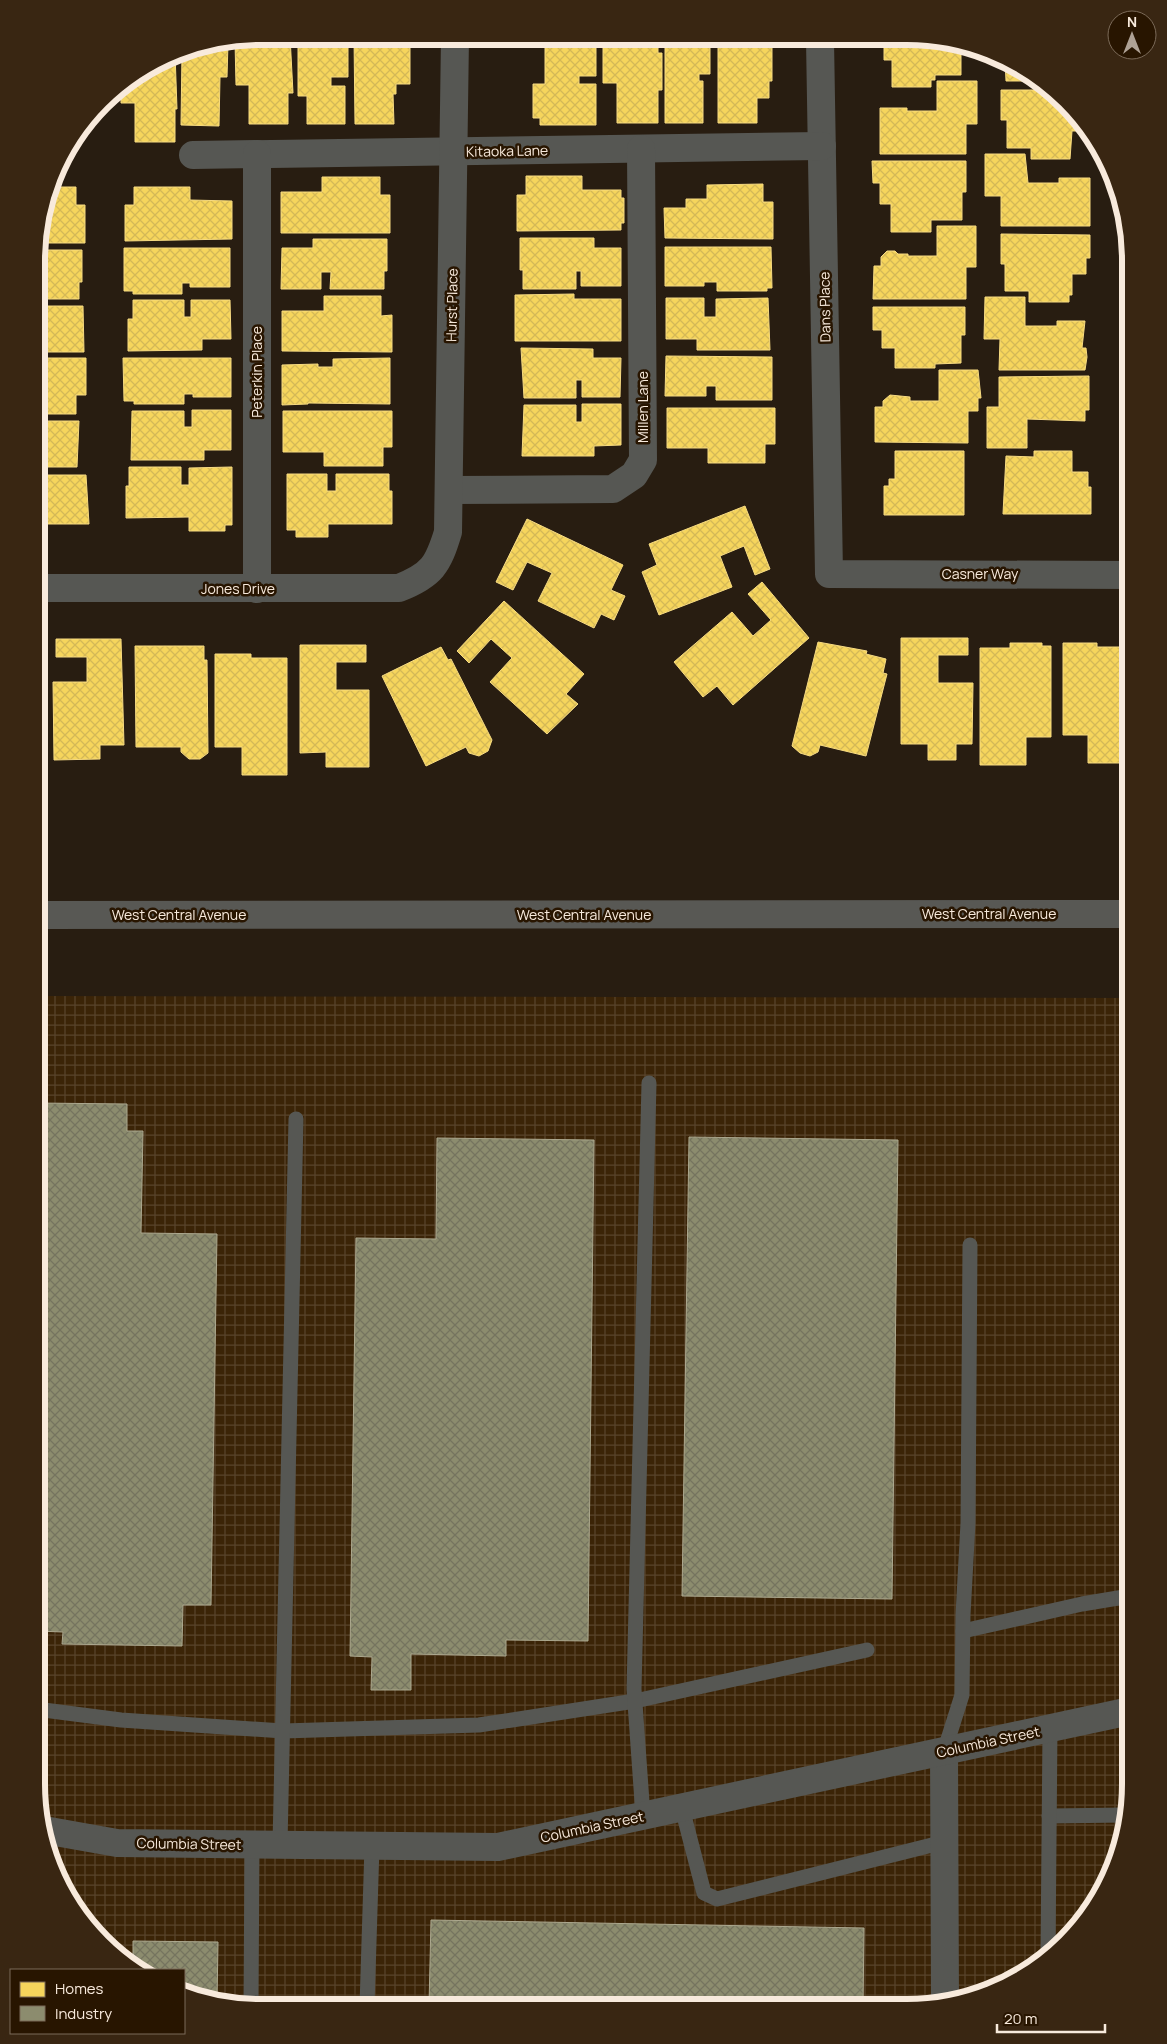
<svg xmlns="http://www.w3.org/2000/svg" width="1167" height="2044" viewBox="0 0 1167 2044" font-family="Manrope,sans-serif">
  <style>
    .industrial { fill: url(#industrial-grid) }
    .homes { fill: url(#homes-cross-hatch); stroke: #f7db82 }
    .industry { fill: url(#industry-cross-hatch); stroke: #aca88f }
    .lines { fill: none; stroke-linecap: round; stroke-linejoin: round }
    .service { stroke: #565753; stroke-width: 15 }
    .minor { stroke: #565753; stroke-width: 28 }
    .secondary { stroke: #585854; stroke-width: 28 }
    .labels { text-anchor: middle; stroke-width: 5; stroke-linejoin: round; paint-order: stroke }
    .street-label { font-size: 14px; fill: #f8eadc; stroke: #281500 }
    .rim { fill: none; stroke: #f8eadc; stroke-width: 6 }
  </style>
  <defs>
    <pattern id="industrial-grid" width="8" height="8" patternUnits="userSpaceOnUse" patternTransform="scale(1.25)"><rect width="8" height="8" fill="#3b2407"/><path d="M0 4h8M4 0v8" fill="none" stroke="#58442b"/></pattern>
    <pattern id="homes-cross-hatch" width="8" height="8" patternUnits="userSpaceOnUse" patternTransform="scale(1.25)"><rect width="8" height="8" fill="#f6d55c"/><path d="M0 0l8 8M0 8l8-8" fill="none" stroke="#d4b857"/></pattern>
    <pattern id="industry-cross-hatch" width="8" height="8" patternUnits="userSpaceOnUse" patternTransform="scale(1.25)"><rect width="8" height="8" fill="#8c8c6e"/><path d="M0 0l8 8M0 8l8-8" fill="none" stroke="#75745f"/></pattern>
  </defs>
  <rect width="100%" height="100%" fill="#281d11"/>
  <polygon class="industrial" points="37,996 1131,998 1130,1799 1114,1869 1084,1920 1031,1970 979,1996 907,2008 231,2006 184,1993 184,1970 142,1970 113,1952 74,1908 48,1856 36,1784"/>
  <g class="homes">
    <polygon points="260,36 290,36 293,93 288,93 288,124 249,124 249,85 236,85 235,41"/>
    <polygon points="298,36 348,37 348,77 331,77 331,86 345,86 345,124 307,124 307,96 298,96"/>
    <polygon points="354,37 410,37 410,84 396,84 396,94 393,94 394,124 355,124"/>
    <polygon points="545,38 596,38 596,76 579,76 579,84 596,84 596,125 540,125 540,118 533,118 533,84 545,84"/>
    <polygon points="603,38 658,39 658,53 662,53 662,90 658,90 658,123 617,123 617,83 603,83"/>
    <polygon points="665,39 710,39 710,74 699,74 699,81 703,81 703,123 665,123"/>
    <polygon points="718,39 772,39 772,81 769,81 769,98 757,98 757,123 718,123"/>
    <polygon points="872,40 950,41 966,46 966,48 961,48 961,75 935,75 935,80 931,80 931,87 892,87 892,60 884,60 884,43 872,43"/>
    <polygon points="228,43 227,77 220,77 219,126 181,125 182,52"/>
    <polygon points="175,53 177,109 175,109 175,142 135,142 135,103 121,103 121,87"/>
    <polygon points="1005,59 1038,81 1006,81"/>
    <polygon points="937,81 977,81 977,124 966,124 966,154 880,154 880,108 907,108 907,111 937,111"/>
    <polygon points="1001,90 1051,90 1054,92 1085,127 1085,131 1072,131 1070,159 1031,159 1031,148 1007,148 1007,120 1001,120"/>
    <polygon points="985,154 1025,154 1028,183 1059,183 1059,178 1090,178 1090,226 1001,226 1001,196 985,196"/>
    <polygon points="872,161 966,161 966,192 962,192 962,220 931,220 931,232 891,232 891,204 880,204 880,183 873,183"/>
    <polygon points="526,176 582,176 582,190 621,190 621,198 624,198 624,223 621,223 621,230 517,231 517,195 526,195"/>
    <polygon points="322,177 380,177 380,195 390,195 390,233 281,233 281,192 322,192"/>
    <polygon points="763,184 763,202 773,202 773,239 665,238 664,208 686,208 686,199 707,199 707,185"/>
    <polygon points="52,187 76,187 76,205 85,205 85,243 38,243 38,231"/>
    <polygon points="134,187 190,187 190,200 232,201 232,239 125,241 125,205 134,205"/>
    <polygon points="937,226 976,226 976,267 966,267 966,299 873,299 874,266 881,266 881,257 887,251 895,251 898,254 908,254 908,256 937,256"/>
    <polygon points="1001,234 1090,235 1090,258 1086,258 1086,274 1072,274 1072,295 1069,295 1069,302 1029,302 1029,291 1005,291 1005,264 1001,264"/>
    <polygon points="520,238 594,238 594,248 621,248 621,286 581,286 581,271 576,271 576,289 523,289 523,270 520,270"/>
    <polygon points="313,239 387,239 387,271 384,271 384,289 330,289 331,272 321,272 321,289 281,289 282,248 313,248"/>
    <polygon points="665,247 771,247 772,288 767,288 767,291 717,291 717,282 704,282 704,286 665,286"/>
    <polygon points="124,248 230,248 230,287 190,287 190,283 182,283 182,294 133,294 133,291 124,291"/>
    <polygon points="38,250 82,250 82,282 79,282 79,299 38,299"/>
    <polygon points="574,294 574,299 621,299 621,341 515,341 515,295"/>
    <polygon points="324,296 381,296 381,316 392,315 392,352 282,351 282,311 324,311"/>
    <polygon points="985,297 1025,297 1025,326 1057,326 1057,321 1085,321 1082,348 1086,348 1087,357 1085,370 999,370 1000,339 984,339"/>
    <polygon points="666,298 704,298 704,317 716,317 716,299 768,298 770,350 697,350 697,339 666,339"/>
    <polygon points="133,300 184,300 184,317 191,317 191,300 230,300 231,339 202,339 202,350 128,351 128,319 133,319"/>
    <polygon points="38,306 83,306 84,352 39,352"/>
    <polygon points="873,307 965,307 965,335 961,335 961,363 935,364 935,368 895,368 895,348 882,348 882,330 873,330"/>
    <polygon points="521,348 593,349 593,358 621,358 620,397 582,397 582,380 576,380 576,398 524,398"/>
    <polygon points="666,356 772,357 772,400 716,400 716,386 706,386 706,396 665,396"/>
    <polygon points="38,358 86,358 86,395 76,395 76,414 38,414"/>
    <polygon points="123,358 231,358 231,397 193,397 193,394 184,394 184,404 134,404 134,401 124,401"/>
    <polygon points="390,358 390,404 308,403 308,404 282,405 282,365 318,364 318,367 333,367 333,359"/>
    <polygon points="939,370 978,370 981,398 978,398 978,411 968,411 968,443 875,442 875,407 883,407 883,401 890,395 910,397 910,401 939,401"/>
    <polygon points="1089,376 1089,410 1085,410 1085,421 1027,419 1027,448 987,448 987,407 999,407 999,377"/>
    <polygon points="582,404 621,404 621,445 594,446 594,456 522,456 524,405 576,405 576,422 582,422"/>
    <polygon points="667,408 775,408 775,444 765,444 765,463 708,463 708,448 667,448"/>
    <polygon points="192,410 231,410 231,450 204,450 204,460 131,460 132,411 184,411 184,427 192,427"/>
    <polygon points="283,411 392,411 392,447 383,447 383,466 324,466 324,452 283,452"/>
    <polygon points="38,421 79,421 77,467 38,467"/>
    <polygon points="895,451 964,451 964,515 884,515 884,486 889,486 889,479 895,479"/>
    <polygon points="1034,451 1072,451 1072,472 1088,472 1088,487 1091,487 1091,514 1003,514 1006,456 1034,457"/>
    <polygon points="129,467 181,467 181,485 189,485 189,468 232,467 232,525 225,525 225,531 189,531 189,517 126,518 126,486 129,486"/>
    <polygon points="287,474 327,474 327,491 336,491 336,474 389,474 389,491 392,491 392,524 328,524 328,537 296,537 296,530 287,530"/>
    <polygon points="38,475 86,475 89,524 38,524"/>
    <polygon points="745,506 770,569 755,575 744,546 720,556 732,587 659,615 642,572 657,565 649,544"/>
    <polygon points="527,519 623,565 611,590 625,596 614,620 601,614 594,628 538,601 552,573 527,562 513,590 496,582"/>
    <polygon points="762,582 809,638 733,705 717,686 703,697 674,662 732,612 753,636 771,620 748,594"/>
    <polygon points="504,601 584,674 566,694 578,704 547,734 490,682 512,658 491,639 469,663 457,651"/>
    <polygon points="901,638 968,638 968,655 938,655 938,683 973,683 972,744 956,744 956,760 928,760 928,744 901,744"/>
    <polygon points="56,639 121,639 124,745 100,745 100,759 54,760 53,682 87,682 87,657 56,657"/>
    <polygon points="818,642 867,651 866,654 886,659 883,673 887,674 866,756 820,745 818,752 810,756 800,753 792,746"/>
    <polygon points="1010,643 1042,643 1042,646 1051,646 1051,737 1026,737 1026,765 980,765 980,648 1010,648"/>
    <polygon points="1063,643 1097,643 1097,647 1131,647 1131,763 1088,763 1088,735 1063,735"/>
    <polygon points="300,645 366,645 366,662 336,662 336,690 369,690 369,767 326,767 326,752 300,753"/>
    <polygon points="135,646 204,646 204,660 207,660 208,753 200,759 189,759 181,752 181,747 136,747"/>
    <polygon points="38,647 43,647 43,753 37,759"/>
    <polygon points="441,647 448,660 451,659 492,740 488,751 479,756 469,753 466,747 426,766 382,676"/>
    <polygon points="215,654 251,654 251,658 287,658 287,775 242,775 242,747 215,747"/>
  </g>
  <g class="industry">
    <polygon points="37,1103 127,1104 127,1131 143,1131 141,1233 217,1234 211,1605 183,1605 182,1646 62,1644 63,1632 36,1631"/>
    <polygon points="689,1137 898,1140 892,1599 682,1596"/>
    <polygon points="437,1138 594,1140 588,1641 506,1640 506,1656 411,1654 411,1690 371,1690 372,1657 350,1656 356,1238 436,1239"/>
    <polygon points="431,1920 864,1928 863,2008 429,2006"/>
    <polygon points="133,1941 218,1942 217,2002 184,1993 184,1970 142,1970 128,1962 133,1962"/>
  </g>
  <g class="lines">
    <g class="service">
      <polyline points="963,1631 1082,1604 1130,1596"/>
      <polyline points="36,1709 121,1720 283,1731 479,1725 635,1701 867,1650"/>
      <polyline points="944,1752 962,1695 963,1615 968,1523 970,1245"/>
      <polyline points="682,1808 704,1893 717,1899 944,1842"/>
      <polyline points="643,1816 634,1689 649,1083"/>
      <polyline points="1049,1816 1126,1815"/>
      <polyline points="280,1844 296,1119"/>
      <polyline points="1048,1954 1050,1728"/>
      <polyline points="251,2006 252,1844"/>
      <polyline points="367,2006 372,1846"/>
    </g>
    <g class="minor">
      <polyline points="820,40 829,574 1131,575"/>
      <polyline points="193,155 822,146"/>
      <polyline points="450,490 613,489 634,475 643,460 641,149"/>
      <path d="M38 588H399C432 575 438 565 448 532L455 37"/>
      <polyline points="257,589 257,154"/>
      <polyline points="944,1752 945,2001"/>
      <polyline points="44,1830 117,1843 498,1847 1130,1711"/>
    </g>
    <polyline class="secondary" points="37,915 1131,914"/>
  </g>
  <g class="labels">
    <g class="street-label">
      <text transform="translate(507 151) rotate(-1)" y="5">Kitaoka Lane</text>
      <text transform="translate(452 305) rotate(-89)" y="5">Hurst Place</text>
      <text transform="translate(825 307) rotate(-91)" y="5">Dans Place</text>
      <text transform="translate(257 372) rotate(-90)" y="5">Peterkin Place</text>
      <text transform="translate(643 407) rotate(-90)" y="5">Millen Lane</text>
      <text x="980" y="579">Casner Way</text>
      <text x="238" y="594">Jones Drive</text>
      <text x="989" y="919">West Central Avenue</text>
      <text x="179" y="920">West Central Avenue</text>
      <text x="584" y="920">West Central Avenue</text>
      <text transform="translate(988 1742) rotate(-12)" y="5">Columbia Street</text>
      <text transform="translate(592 1827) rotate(-12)" y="5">Columbia Street</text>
      <text transform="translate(189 1844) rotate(1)" y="5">Columbia Street</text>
    </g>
  </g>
  <path d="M0 0H1167V2044H0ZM260 45H907A215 215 0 0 1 1122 260V1784A215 215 0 0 1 907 1999H260A215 215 0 0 1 45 1784V260A215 215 0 0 1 260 45Z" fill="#392612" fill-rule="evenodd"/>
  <path class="rim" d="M260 45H907A215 215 0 0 1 1122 260V1784A215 215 0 0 1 907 1999H260A215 215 0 0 1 45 1784V260A215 215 0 0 1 260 45Z"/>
  <rect x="10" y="1969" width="175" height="65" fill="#281500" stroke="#7b6a58"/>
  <rect x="20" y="1982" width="25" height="15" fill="#f6d55c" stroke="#7b6a58"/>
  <text x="55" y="1994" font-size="15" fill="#f8eadc">Homes</text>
  <rect x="20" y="2006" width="25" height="15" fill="#8c8c6e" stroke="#7b6a58"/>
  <text x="55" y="2019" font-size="15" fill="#f8eadc">Industry</text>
  <g transform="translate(1132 35)"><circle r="24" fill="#281500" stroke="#7b6a58"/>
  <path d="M0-4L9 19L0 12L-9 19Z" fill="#afa295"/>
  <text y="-8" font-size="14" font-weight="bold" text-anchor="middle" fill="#f8eadc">N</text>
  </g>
  <path d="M997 2024v8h108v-8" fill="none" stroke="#f8eadc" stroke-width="2.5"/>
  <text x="1004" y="2024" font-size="15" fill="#f8eadc" stroke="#281500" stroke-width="4" paint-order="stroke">20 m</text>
</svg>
